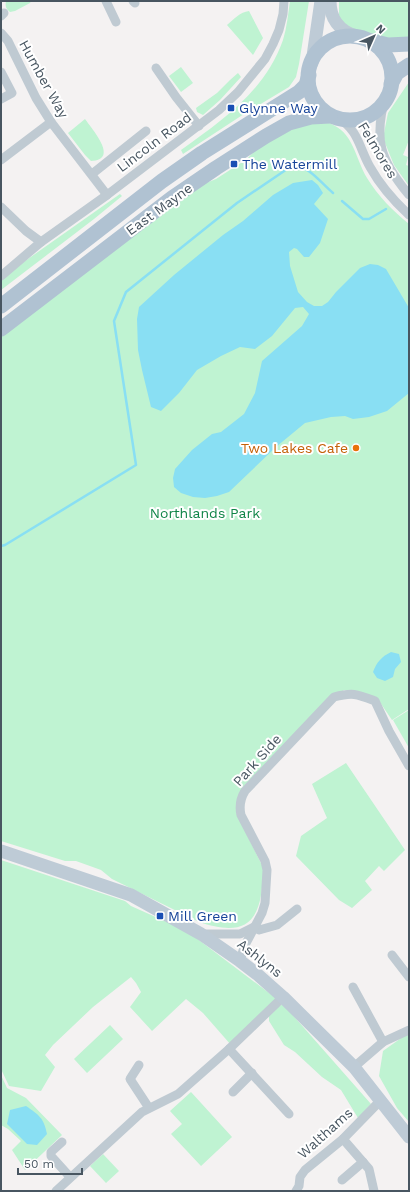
<svg xmlns="http://www.w3.org/2000/svg" width="410" height="1192" viewBox="0 0 410 1192" font-family="'Work Sans',sans-serif">
  <style>
    .green { fill: #bff3d2 }
    .water { fill: #89dff3 }
    .lines { fill: none; stroke-linecap: round; stroke-linejoin: round }
    .stream { stroke: #89dff3; stroke-width: 2.5 }
    .street { stroke: #bfcad2; stroke-width: 9 }
    .secondary { stroke: #becbd6; stroke-width: 13 }
    .primary { stroke: #b0c2d2; stroke-width: 15 }
    .transit-dot { fill: #1a4fb4; stroke: #fff; stroke-width: 1.5 }
    .food-dot { fill: #e8710a; stroke: #fff; stroke-width: 1.5 }
    .labels { text-anchor: middle; stroke-width: 4; stroke-linejoin: round; paint-order: stroke }
    .street-label { font-size: 14px; fill: #485661; stroke: #fff }
    .transit-label { font-size: 14px; fill: #164399; stroke: #fff; text-anchor: start }
    .food-label { font-size: 14px; fill: #c56008; stroke: #fff; text-anchor: end }
    .park-label { font-size: 14px; fill: #108548; stroke: #fff }
  </style>
  <rect width="100%" height="100%" fill="#f4f2f2"/>
  <g class="green">
    <path d="M6 1H31L30 3 15 11 10 12C6 9 5 6 6 1Z"/>
    <path d="M290 1H309L299 64 296 77 289 87 244 114 183 154 181 150C223 120 265 91 283 40 287 27 288 14 290 1Z"/>
    <polygon points="339,1 409,1 409,38 387,39 346,27 339,17"/>
    <path d="M249 11 263 38 253 55 227 25C234 19 240 12 249 11Z"/>
    <polygon points="181,67 193,83 181,92 169,76"/>
    <polygon points="238,73 241,77 220,100 203,115 197,112 196,108 217,93 230,80"/>
    <polygon points="409,82 409,140 403,155 408,157 406,165 409,166 409,186 394,165 383,138 388,113"/>
    <path d="M85 119C92 129 120 160 91 161L85 155 68 133Z"/>
    <path d="M329 123C354 132 355 158 367 178 378 196 393 211 409 224V709L392 720 377 698 344 690 243 787C238 796 236 802 236 812 243 826 249 839 256 853 258 858 263 865 263 870 264 878 262 887 261 895 255 933 230 932 199 922L112 879 101 870 76 861H65L1 841V336L201 185 216 179 247 159 258 147 302 124Z"/>
    <polygon points="120,194 122,196 94,219 1,290 1,280 18,266"/>
    <polygon points="409,710 409,748 393,720"/>
    <polygon points="346,763 405,850 384,871 379,866 365,881 372,890 352,908 339,900 296,856 301,836 327,818 312,784"/>
    <polygon points="1,860 125,901 131,906 187,931 277,999 231,1045 203,1013 186,999 152,1031 130,1007 141,992 136,983 131,977 93,1007 53,1045 45,1055 55,1067 41,1091 9,1086 1,1069"/>
    <polygon points="283,1004 371,1104 358,1118 341,1090 322,1077 295,1052 284,1045 269,1021 269,1012"/>
    <polygon points="110,1025 123,1039 87,1073 74,1059"/>
    <polygon points="409,1033 409,1122 397,1108 379,1076 383,1051 404,1036"/>
    <polygon points="1,1075 7,1088 26,1098 62,1135 25,1170 12,1150 21,1141 8,1129 1,1125"/>
    <polygon points="191,1092 232,1137 201,1166 171,1134 182,1124 170,1111"/>
    <polygon points="103,1154 119,1171 106,1183 90,1166"/>
  </g>
  <g class="water">
    <polygon points="312,180 318,185 323,193 314,204 328,219 320,243 309,257 304,257 297,249 294,248 289,252 290,266 298,292 307,302 314,306 322,306 328,302 336,292 360,268 370,264 378,265 386,269 409,308 409,393 387,411 369,417 353,419 345,416 331,417 305,423 276,447 229,492 217,496 205,498 193,497 181,493 174,487 173,478 175,469 192,450 212,434 221,432 244,414 255,393 262,361 302,326 309,314 303,307 295,308 272,336 255,349 240,347 221,356 197,370 179,393 161,411 151,407 142,370 138,350 137,319 139,307 174,275 223,235 243,221 273,195 293,183"/>
    <path d="M391 652 399 654 401 662 395 669 393 677 385 681 377 678 373 672C377 662 381 657 391 652Z"/>
    <path d="M26 1106C39 1115 44 1118 47 1134L37 1145 27 1144 7 1124 10 1110Z"/>
  </g>
  <g class="lines">
    <g class="stream">
      <polyline points="342,201 363,219 369,219 386,209"/>
      <path d="M1 546 5 545 136 465 114 321 126 292 237 203 293 165C309 166 321 183 333 193"/>
    </g>
    <g class="street">
      <polyline points="106,1 116,22"/>
      <polyline points="133,1 135,3"/>
      <polyline points="1,16 4,13"/>
      <polyline points="1,33 8,41 36,98 51,122 107,195"/>
      <polyline points="156,68 176,97 199,126"/>
      <polyline points="1,72 12,93 1,99"/>
      <path d="M386 95C373 139 380 160 409 195"/>
      <path d="M339 119C358 129 360 150 370 167 380 185 394 201 409 215"/>
      <polyline points="1,160 51,122"/>
      <polyline points="92,174 146,131"/>
      <polyline points="1,207 26,231 41,242"/>
      <polyline points="1,276 41,242 107,195 219,110 238,92 265,59 273,44 279,30 283,14 284,1"/>
      <polyline points="201,934 240,934 254,927 259,930 277,925 297,909"/>
      <polyline points="392,955 409,977"/>
      <path d="M240 961 244 947 262 913 265 903 267 870 265 861 241 815C239 806 240 799 245 791L334 697C353 692 357 694 375 701L389 731 409 766"/>
      <polyline points="353,987 383,1042"/>
      <polyline points="229,1049 289,1114"/>
      <polyline points="139,1065 130,1079 149,1108"/>
      <polyline points="354,1067 383,1042 409,1030"/>
      <polyline points="233,1092 252,1073"/>
      <polyline points="343,1139 369,1169 374,1191"/>
      <polyline points="62,1142 51,1152 51,1156 70,1177"/>
      <polyline points="342,1180 363,1162"/>
      <polyline points="56,1191 142,1112 178,1094 229,1049 283,997"/>
      <polyline points="296,1191 299,1186 300,1177 305,1170 343,1139 380,1101"/>
    </g>
    <g class="secondary">
      <path d="M330 1C330 18 339 31 356 36"/>
      <polyline points="312,63 321,1"/>
      <polyline points="1,851 131,895 201,934 240,961 257,974 283,997 354,1067 409,1137"/>
    </g>
    <g class="primary">
      <circle cx="350" cy="78" r="42"/>
      <polyline points="372,41 388,45 409,44"/>
      <polyline points="391,84 397,73 409,65"/>
      <polyline points="1,306 162,181 202,153 299,92 306,85 309,75"/>
      <polyline points="1,329 172,198 216,168 266,136 289,123 311,117 330,116"/>
    </g>
  </g>
  <g class="transit-dot">
    <rect x="227" y="104" width="8" height="8" rx="2"/>
    <rect x="230" y="160" width="8" height="8" rx="2"/>
    <rect x="156" y="912" width="8" height="8" rx="2"/>
  </g>
  <circle class="food-dot" cx="356" cy="448" r="4"/>
  <g class="labels">
    <g class="street-label">
      <text transform="translate(44 79) rotate(61)" y="5">Humber Way</text>
      <text transform="translate(154 142) rotate(-37)" y="5">Lincoln Road</text>
      <text transform="translate(378 150) rotate(59)" y="5">Felmores</text>
      <text transform="translate(159 209) rotate(-36)" y="5">East Mayne</text>
      <text transform="translate(257 760) rotate(-48)" y="5">Park Side</text>
      <text transform="translate(260 958) rotate(38)" y="5">Ashlyns</text>
      <text transform="translate(325 1133) rotate(-42)" y="5">Walthams</text>
    </g>
    <g class="transit-label">
      <text x="239" y="113">Glynne Way</text>
      <text x="242" y="169">The Watermill</text>
      <text x="168" y="921">Mill Green</text>
    </g>
    <g class="food-label">
      <text x="348" y="453">Two Lakes Cafe</text>
    </g>
    <g class="park-label">
      <text x="205" y="518">Northlands Park</text>
    </g>
  </g>
  <rect width="410" height="1192" fill="none" stroke="#485661" stroke-width="4"/>
  <g transform="translate(374 36) rotate(45)" stroke="#ffffff" stroke-width="3" paint-order="stroke">
  <path d="M0-3L7 15L0 10L-7 15Z" fill="#485661"/>
  <text y="-6" font-size="11" font-weight="bold" text-anchor="middle" fill="#485661">N</text>
  </g>
  <path d="M18 1168v6h64v-6" fill="none" stroke="#485661" stroke-width="2"/>
  <text x="24" y="1168" font-size="12" fill="#485661" stroke="#ffffff" stroke-width="3" paint-order="stroke">50 m</text>
</svg>
